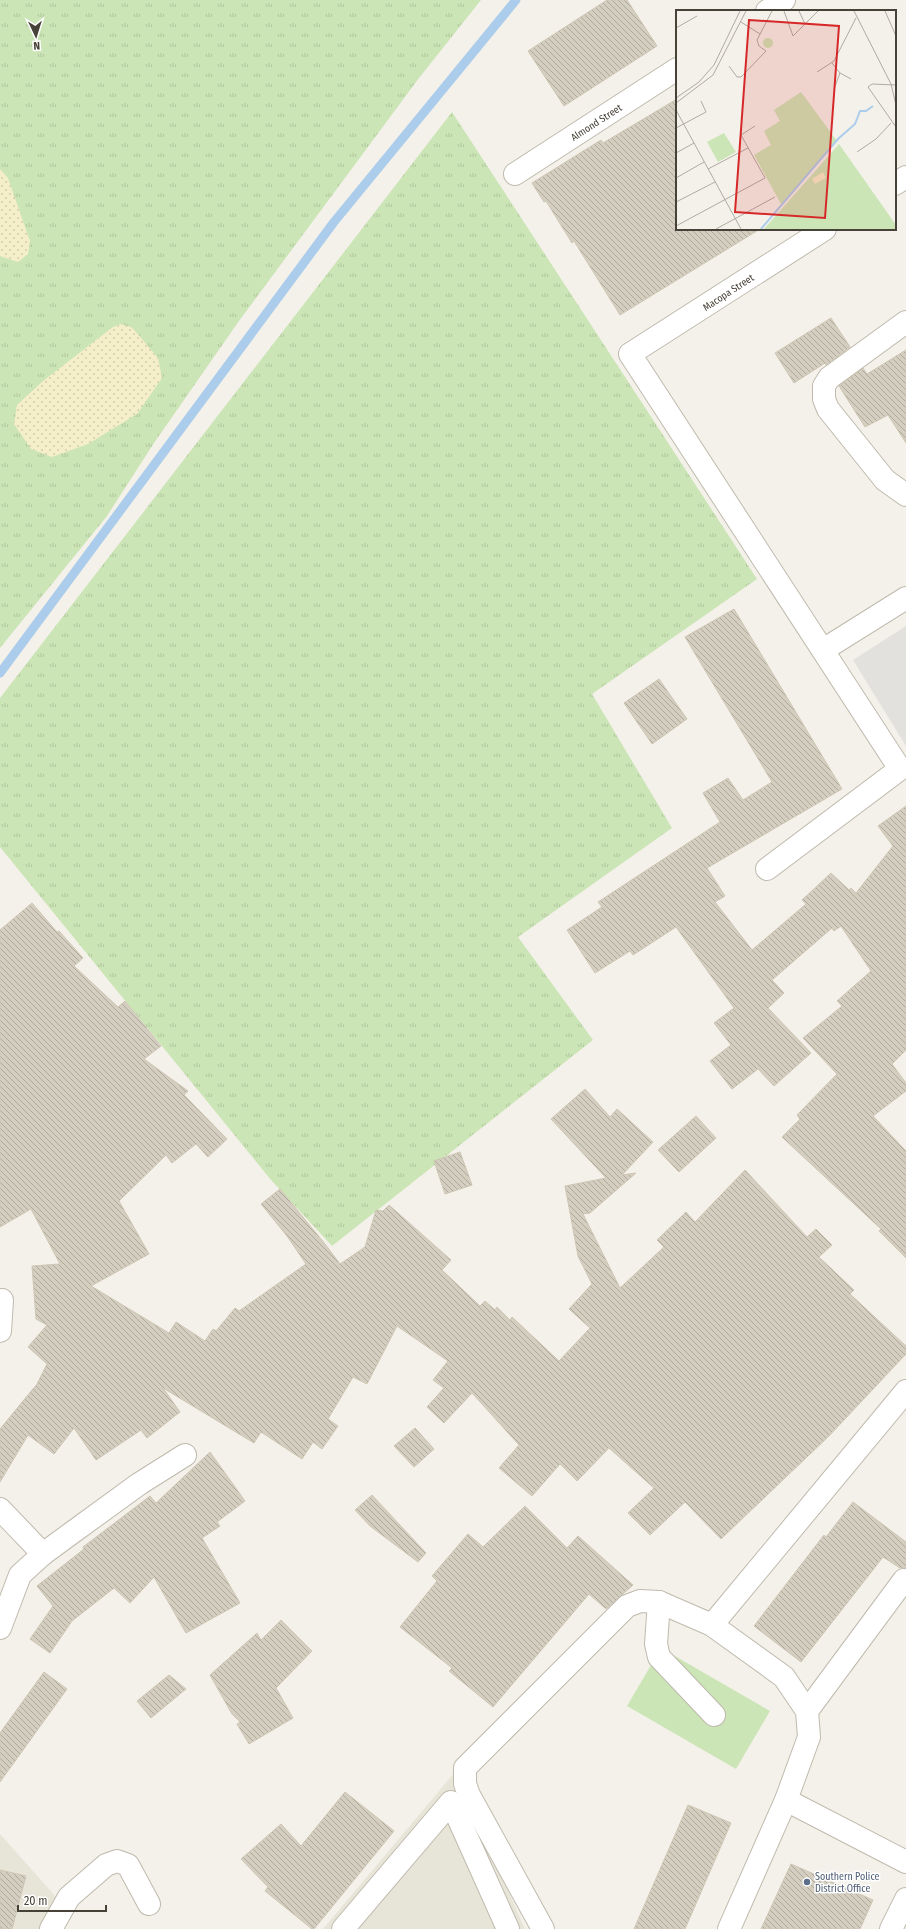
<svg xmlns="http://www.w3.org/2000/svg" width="906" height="1929" viewBox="0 0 906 1929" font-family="'Fira Sans Condensed',sans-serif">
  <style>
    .residential { fill: #e7e4d8 }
    .grass { fill: url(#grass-tufts) }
    .sand { fill: url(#sand-dots) }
    .pitch { fill: #cce5b6 }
    .parking { fill: #e3e1de }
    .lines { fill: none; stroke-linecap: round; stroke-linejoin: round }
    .stream { stroke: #abcdeb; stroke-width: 9 }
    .building { fill: url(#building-back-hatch); stroke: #cfc6b4 }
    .minor-casing { stroke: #bfbaad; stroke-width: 24 }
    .minor { stroke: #fff; stroke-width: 22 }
    .service-dot { fill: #5c6f8a; stroke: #fff; stroke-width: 1.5 }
    .labels { text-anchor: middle; stroke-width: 3; stroke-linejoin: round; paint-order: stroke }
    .street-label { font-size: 10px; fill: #474238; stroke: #fff }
    .service-label { font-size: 10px; fill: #4e5e75; stroke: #fff; text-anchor: start }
    .inset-river { fill: none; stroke: #abcdeb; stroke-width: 2 }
    .inset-road { fill: none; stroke: #afaba3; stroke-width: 1 }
    .view { fill: #d62828; fill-opacity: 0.15; stroke: #d62828; stroke-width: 2 }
    .inset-edge { fill: none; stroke: #474238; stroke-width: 2 }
  </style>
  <defs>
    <pattern id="grass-tufts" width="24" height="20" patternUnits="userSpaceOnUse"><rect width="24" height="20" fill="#cce5b6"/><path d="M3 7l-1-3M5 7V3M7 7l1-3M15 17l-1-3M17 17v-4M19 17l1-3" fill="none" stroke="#b1c69d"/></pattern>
    <pattern id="sand-dots" width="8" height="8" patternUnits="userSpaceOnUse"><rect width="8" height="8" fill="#f4eec9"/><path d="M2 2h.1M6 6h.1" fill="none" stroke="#d3cdad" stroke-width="1.8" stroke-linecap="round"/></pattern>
    <pattern id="building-back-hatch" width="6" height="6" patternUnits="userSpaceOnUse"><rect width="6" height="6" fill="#d4cec0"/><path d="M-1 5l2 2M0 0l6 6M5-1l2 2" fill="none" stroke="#aea99d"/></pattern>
  </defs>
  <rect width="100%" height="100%" fill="#f4f1ea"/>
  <g class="residential">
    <polygon points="455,1772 525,1929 323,1929"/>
    <polygon points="0,1834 64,1906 44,1929 0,1929"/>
  </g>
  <g class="grass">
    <polygon points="0,0 481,0 419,78 239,321 154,443 107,516 0,648"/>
    <polygon points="452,112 757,579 592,694 672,828 518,937 593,1040 332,1246 271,1180 0,847 0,698"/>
  </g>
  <g class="sand">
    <polygon points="0,169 8,178 30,241 28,254 18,262 0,256"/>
    <polygon points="121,324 131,327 137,333 158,358 162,378 137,414 88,444 52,457 31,449 14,424 17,405 43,381 113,327"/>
  </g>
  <polygon class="pitch" points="661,1648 770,1711 736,1769 627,1706"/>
  <polygon class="parking" points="906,626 906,746 853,660"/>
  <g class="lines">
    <polyline class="stream" points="0,673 334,222 516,0"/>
  </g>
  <g class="building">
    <polygon points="607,0 627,0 657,46 564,106 528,51"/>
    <polygon points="677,99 677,229 760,229 620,315 574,241 572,243 546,201 544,202 532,183 601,140 603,143"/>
    <polygon points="831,318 850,347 826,365 825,363 794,383 775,353"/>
    <polygon points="906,350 906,443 888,415 865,427 839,386 863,368 867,374"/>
    <polygon points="734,609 842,789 707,868 725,896 715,902 752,950 806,904 802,900 831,873 849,890 851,888 856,893 893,846 878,826 906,806 906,1050 892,1064 906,1083 906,1091 873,1116 906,1151 906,1258 879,1231 881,1229 782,1137 800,1119 797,1115 837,1074 803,1038 842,1006 837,1001 871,971 841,926 834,931 832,928 772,980 784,993 768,1008 811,1053 774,1086 758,1069 732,1089 710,1061 731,1045 714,1023 734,1008 676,927 633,955 630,951 595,973 567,930 602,907 598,902 720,822 703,793 728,778 743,800 772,782 685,637"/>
    <polygon points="659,679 687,719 652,744 624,703"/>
    <polygon points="32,903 57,932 59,931 83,958 74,966 118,1007 125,1001 161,1046 144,1059 188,1091 184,1095 227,1139 208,1157 196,1144 172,1163 166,1155 119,1201 149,1254 91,1286 169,1333 176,1322 205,1341 213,1329 216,1331 235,1308 239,1311 306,1264 287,1236 261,1204 280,1189 325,1244 340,1264 365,1247 376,1210 383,1211 389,1205 451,1260 442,1270 480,1306 485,1301 495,1310 497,1307 510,1320 512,1317 559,1361 590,1328 569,1309 592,1284 578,1256 565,1186 606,1178 551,1119 585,1089 610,1117 617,1109 653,1142 622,1175 636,1173 590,1213 583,1214 620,1288 664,1247 657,1240 686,1212 695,1222 745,1170 807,1237 816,1229 832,1245 819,1257 854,1290 850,1294 906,1346 906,1354 829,1436 721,1539 685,1502 650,1535 628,1513 654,1488 609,1448 577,1481 560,1464 532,1496 499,1468 519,1445 472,1393 444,1423 427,1407 444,1388 433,1380 448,1361 397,1326 367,1384 353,1377 328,1419 338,1426 322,1449 313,1442 302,1459 261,1432 254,1443 163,1388 180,1412 147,1438 141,1430 96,1460 74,1428 54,1454 28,1435 0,1482 0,1429 37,1384 47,1364 28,1347 47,1325 36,1319 32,1266 60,1264 31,1209 0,1227 0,930"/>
    <polygon points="696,1116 716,1138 679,1172 658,1150"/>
    <polygon points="460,1152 472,1185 445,1194 434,1161"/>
    <polygon points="415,1428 434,1449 414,1467 394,1446"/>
    <polygon points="210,1452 245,1501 217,1522 220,1526 202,1538 240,1603 186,1633 154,1577 130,1603 114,1588 72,1621 50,1653 30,1639 53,1606 37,1586 84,1549 83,1547 150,1496 156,1503"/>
    <polygon points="372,1495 426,1553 418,1562 370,1526 355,1510"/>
    <polygon points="853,1502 906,1542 906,1568 900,1568 883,1557 801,1662 754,1626 824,1535 826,1537"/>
    <polygon points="525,1506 567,1548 578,1536 633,1585 606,1609 589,1594 493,1707 449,1671 452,1668 400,1627 437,1581 432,1576 468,1534 483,1547"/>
    <polygon points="281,1620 312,1651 276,1688 293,1718 249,1744 237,1724 240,1722 232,1714 210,1675 257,1633 261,1640"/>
    <polygon points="44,1672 67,1689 0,1782 0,1733"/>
    <polygon points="169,1675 186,1689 151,1718 137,1701"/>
    <polygon points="345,1792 394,1831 314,1929 312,1929 265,1891 268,1887 241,1859 281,1824 301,1846"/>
    <polygon points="688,1805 731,1823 685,1929 634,1929"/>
    <polygon points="791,1864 873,1900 860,1929 761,1929"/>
    <polygon points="0,1870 26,1876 12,1929 0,1929"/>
  </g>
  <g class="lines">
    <g class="minor-casing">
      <g id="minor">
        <polyline points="767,11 784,0"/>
        <polyline points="515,174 677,69"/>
        <polyline points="895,184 906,177"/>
        <polyline points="906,322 829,378 824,386 824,399 828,409 885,480 906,495"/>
        <polyline points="823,650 906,598"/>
        <polyline points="767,869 900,769 630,354 825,229"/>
        <polyline points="0,1331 2,1300"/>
        <polyline points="0,1509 43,1554"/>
        <polyline points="659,1602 656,1644 659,1657 714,1715"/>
        <polyline points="712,1625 906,1391"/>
        <polyline points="0,1628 20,1575 43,1554 73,1532 139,1484 185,1455"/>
        <polyline points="807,1711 904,1580"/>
        <polyline points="786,1800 906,1862"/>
        <polyline points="51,1929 69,1897 106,1865 117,1861 128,1865 149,1904"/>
        <polyline points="343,1929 451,1802 508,1929"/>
        <polyline points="543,1929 469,1795 465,1784 465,1768 627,1606 640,1601 659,1602 712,1625 784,1677 807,1711 809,1737 786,1800 729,1929"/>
        <polyline points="891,1929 906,1899"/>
      </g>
    </g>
    <use href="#minor" class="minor"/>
  </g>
  <circle class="service-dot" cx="807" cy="1882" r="4"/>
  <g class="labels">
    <g class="street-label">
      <text transform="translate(596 122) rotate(-33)" y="4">Almond Street</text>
      <text transform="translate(728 292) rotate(-33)" y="4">Macopa Street</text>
    </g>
    <g class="service-label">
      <text x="815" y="1880">Southern Police<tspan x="815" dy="12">District Office</tspan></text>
    </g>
  </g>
  <g transform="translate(676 10)">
    <rect width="220" height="220" fill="#f4f1ea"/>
    <path d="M125 82 161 131 105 194 78 145 95 135 88 121 104 111 98 100ZM48 123 60 142 42 152 31 132ZM163 134 220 215V219H88Z" fill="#cce5b6"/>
    <path d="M147 162 150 168 139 174 136 169Z" fill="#f4eec9"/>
    <path d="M87 33a5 5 0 1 1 10 0a5 5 0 1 1-10 0ZM157.5 162a5.5 5.5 0 1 1 11 0a5.5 5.5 0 1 1-11 0Z" fill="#cce5b6"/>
    <path class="inset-river" d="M85 219 162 129 179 114 184 101H190L197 96"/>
    <path class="inset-road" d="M108 1 117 26 142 1M123 1 129 14M178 1 215 74 220 95M209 1 220 26M65 12 84 24M0 18 21 6M156 53 164 63 158 79M53 56 61 67H65L90 41 83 36 81 30 96 1M141 62 158 51 180 8M164 63 175 69M220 75 196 74 192 77 220 117M0 88 23 72 38 55 64 1M0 93 37 65 70 1M0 100 65 219M0 118 30 102 25 91M181 142 200 129 215 113M0 143 18 133M32 159 72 138M0 168 28 152M0 192 39 172M0 216 89 168 65 125 79 116M40 219 99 187"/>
    <path class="view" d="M73 10 163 16 149 208 59 202Z"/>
    <rect width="220" height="220" class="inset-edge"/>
  </g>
  <g transform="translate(36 36) rotate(176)" stroke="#ffffff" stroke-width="3" paint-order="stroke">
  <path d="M0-3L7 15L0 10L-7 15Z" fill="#474238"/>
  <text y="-6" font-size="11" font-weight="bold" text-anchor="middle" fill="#474238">N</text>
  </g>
  <path d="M18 1905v6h88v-6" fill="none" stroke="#474238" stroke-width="2"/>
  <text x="24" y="1905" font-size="12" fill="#474238" stroke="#ffffff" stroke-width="3" paint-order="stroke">20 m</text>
</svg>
